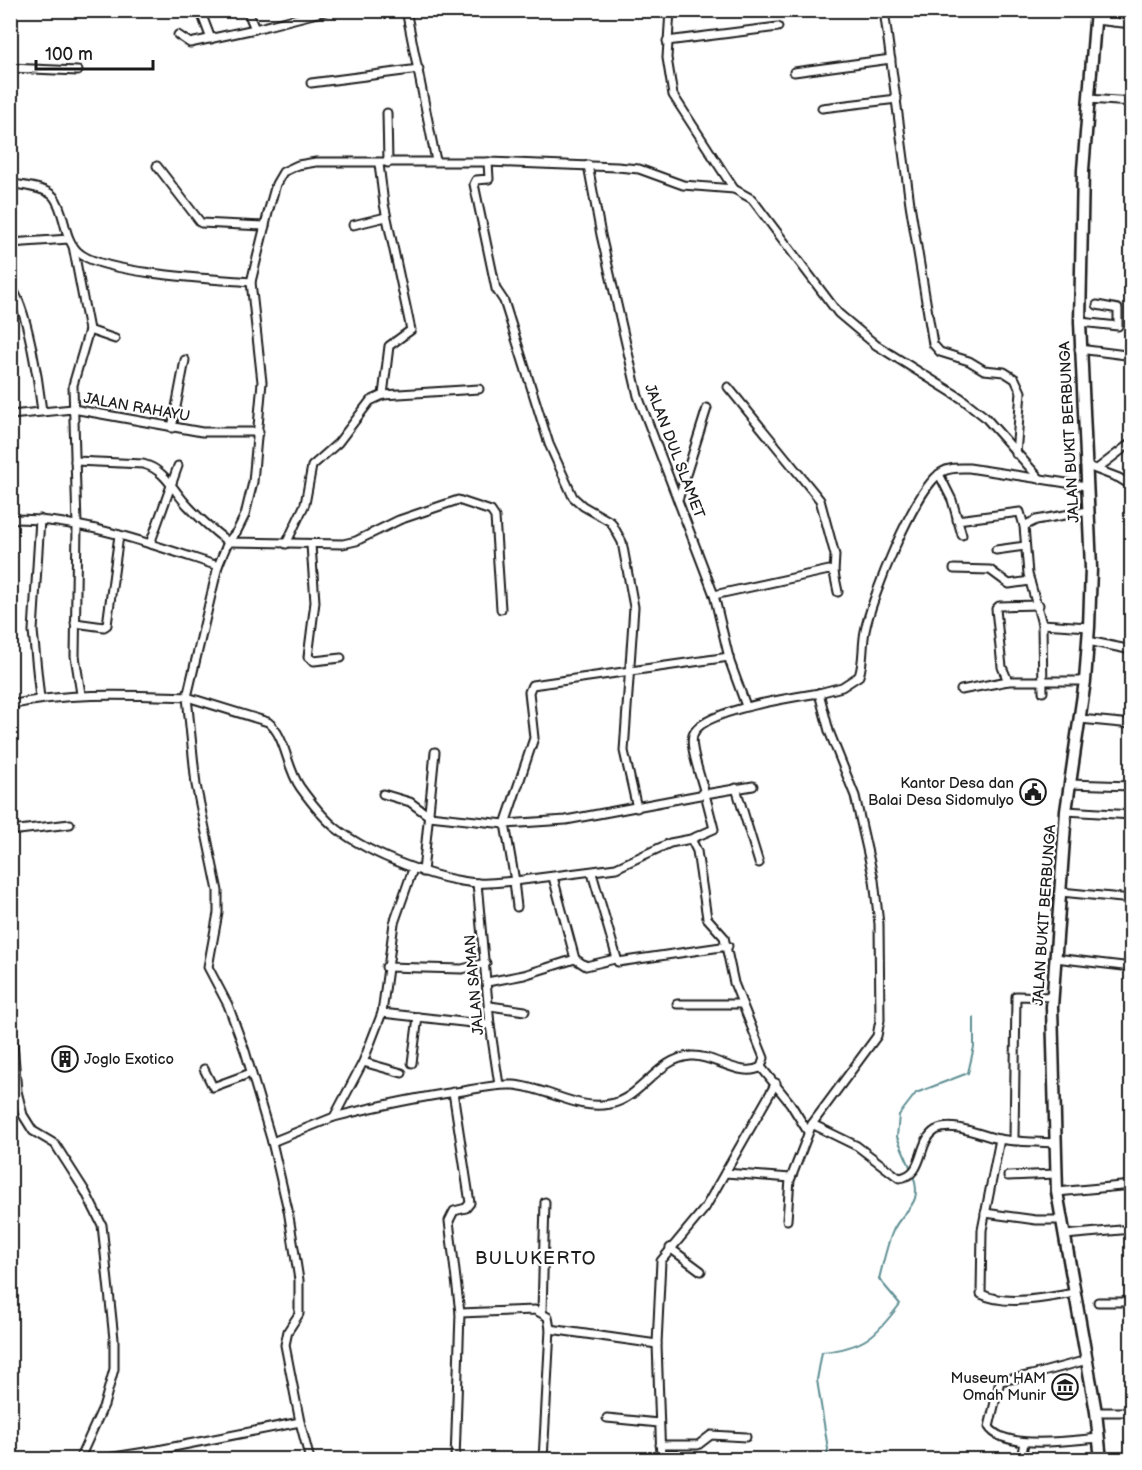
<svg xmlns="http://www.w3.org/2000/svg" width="1142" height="1470" viewBox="0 0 1142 1470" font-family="'Balsamiq Sans',sans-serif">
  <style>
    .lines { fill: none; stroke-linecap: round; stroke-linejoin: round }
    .stream { stroke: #5f8f93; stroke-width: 2 }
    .minor-casing { stroke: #1c1c1c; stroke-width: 11 }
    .primary-casing { stroke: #1c1c1c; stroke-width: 15 }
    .minor { stroke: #fff; stroke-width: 7 }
    .primary { stroke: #fff; stroke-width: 10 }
    .labels { text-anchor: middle; stroke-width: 4.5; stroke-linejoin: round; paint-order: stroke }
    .street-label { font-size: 15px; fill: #1c1c1c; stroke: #fff }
    .poi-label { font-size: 15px; fill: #1c1c1c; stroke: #fff; text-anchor: end }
    .quarter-label { font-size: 18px; letter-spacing: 1.5px; fill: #1c1c1c; stroke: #fff }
  </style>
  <rect width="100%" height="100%" fill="#fff"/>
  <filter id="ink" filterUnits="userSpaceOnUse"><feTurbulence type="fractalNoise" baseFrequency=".0167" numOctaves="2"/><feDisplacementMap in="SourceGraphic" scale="12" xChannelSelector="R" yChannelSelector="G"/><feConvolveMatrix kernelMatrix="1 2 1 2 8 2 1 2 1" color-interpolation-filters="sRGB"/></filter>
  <g filter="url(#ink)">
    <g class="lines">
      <g class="stream">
        <polyline points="911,1169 897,1137 899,1115 916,1093 968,1073 974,1047 974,1017"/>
        <path d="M826 1460 828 1449 817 1380 822 1352C864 1348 876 1336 900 1304L879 1279C883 1264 886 1248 892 1233 902 1208 924 1208 913 1175"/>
      </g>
      <g class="minor-casing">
        <g id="minor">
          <polyline points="200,10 211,39"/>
          <polyline points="247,10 255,29 329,10"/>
          <polyline points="406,10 436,161"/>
          <polyline points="670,10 667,58 673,95 734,189"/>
          <polyline points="884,10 910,204 933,344 940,352 969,361 984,370 1004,372 1015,379 1021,392 1016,454"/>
          <polyline points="1095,20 1132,24"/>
          <polyline points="1114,22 1115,10"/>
          <polyline points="178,35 190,43 255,29"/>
          <polyline points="667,41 778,27"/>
          <polyline points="10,68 78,71"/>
          <polyline points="794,72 891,59"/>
          <polyline points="311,83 419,69"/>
          <polyline points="1088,99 1132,102"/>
          <polyline points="822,108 897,99"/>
          <polyline points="387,113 388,163"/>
          <polyline points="488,162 489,179 476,180 474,184 496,289 504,301 549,444 573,497 583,506 611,522 622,542 634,607 624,751 637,808"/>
          <polyline points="588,165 601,235 638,396 714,595 730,662 746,706"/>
          <polyline points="157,166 201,223 265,226"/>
          <path d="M10 183C22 186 46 187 54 197 67 214 62 242 82 255 111 274 213 279 251 282"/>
          <polyline points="353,225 386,217"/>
          <polyline points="10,243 69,239"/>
          <polyline points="73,246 89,330 73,385 77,526 75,656 81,694"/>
          <path d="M10 286C27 304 39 385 42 411"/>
          <polyline points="1080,322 1118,326 1118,309 1097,305"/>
          <polyline points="89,330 115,339"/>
          <polyline points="1079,349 1126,355"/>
          <polyline points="728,387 820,500 835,555 834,573"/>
          <polyline points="383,395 479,389"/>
          <polyline points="10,415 73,409 202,432 259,432"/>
          <polyline points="172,428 185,360"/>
          <path d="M75 461 143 464C165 469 174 492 188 506 200 519 214 531 228 542L343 544 356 541 399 520 458 500 491 511 495 517 501 609"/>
          <polyline points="1085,465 1119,478 1132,486"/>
          <polyline points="1097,469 1132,442"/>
          <polyline points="939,474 952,500 962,535"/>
          <polyline points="679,497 707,408"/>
          <path d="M10 519C82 518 151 544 218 566"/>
          <polyline points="957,520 1020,512 1024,526 1028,574 1042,624 1043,692"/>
          <polyline points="1024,526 1036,520 1088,511"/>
          <polyline points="150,544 178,466"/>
          <polyline points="286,544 305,504 312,466 338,443 370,401 383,395 389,346 411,330 384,204 379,164"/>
          <polyline points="311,545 315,602 308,657 314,661 341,658"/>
          <polyline points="996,550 1025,546"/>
          <polyline points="954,569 990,570 1009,584 1030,581"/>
          <polyline points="714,595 829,570 834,573 838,592"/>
          <polyline points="75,623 104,627 107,625 119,535"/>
          <polyline points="1042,624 1089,627"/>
          <polyline points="1088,641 1132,650"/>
          <polyline points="1008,681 1002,667 996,609 999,606 1039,605"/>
          <polyline points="961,690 1008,681 1085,681"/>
          <path d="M819 693 842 687 859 676C864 662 862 646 865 631 871 599 915 488 942 472 950 467 960 468 969 468L1086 486"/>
          <polyline points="40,699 33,631 40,519"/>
          <path d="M10 705C69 692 127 695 187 697L196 785 218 891V913L208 967 228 1005 245 1051 272 1142 288 1210 299 1280V1314L288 1331 285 1345 300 1422"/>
          <polyline points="1080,719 1132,724"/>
          <polyline points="1069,784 1132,786"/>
          <polyline points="736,788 759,863"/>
          <polyline points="383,794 410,802 429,816 505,824 534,738 529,692 532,685 729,657"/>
          <polyline points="1066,811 1132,815"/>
          <polyline points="10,831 70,824"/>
          <polyline points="691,839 714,829 705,794 753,786"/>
          <polyline points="423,872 435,752"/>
          <polyline points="592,873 618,962 728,946"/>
          <polyline points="514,881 517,907"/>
          <path d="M515 881C503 882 490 884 478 883 435 880 371 855 337 829 323 818 310 801 300 787 286 767 286 736 268 722L187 697 218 566 228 542 237 531 245 515 253 482 262 382 251 282 269 209 276 184 283 172 298 165 316 162H488L617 167 639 169 683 185 734 189 752 199 838 313 876 345 961 398 985 417 1040 479"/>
          <polyline points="477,883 490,1025 499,1085"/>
          <polyline points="1061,892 1132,899"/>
          <polyline points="1055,958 1132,967"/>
          <polyline points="575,959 586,966 615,959"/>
          <polyline points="386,967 462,969 486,963"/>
          <polyline points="487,982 524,975 575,959 553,877"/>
          <polyline points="677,1004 742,1004"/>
          <polyline points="10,1006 17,1091 23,1115 33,1131 55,1144 85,1191 102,1225 114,1339 114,1369 104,1405 79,1460"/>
          <polyline points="490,1006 525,1011"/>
          <polyline points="382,1013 490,1025"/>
          <polyline points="363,1062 402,1073"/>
          <polyline points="412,1063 418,1017"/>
          <polyline points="761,1067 790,1103 808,1132"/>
          <polyline points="204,1069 213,1087 251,1073"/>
          <polyline points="453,1092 470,1203 466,1208 454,1211 449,1221 460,1313 455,1460"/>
          <path d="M334 1117C377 1106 419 1097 463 1091 479 1088 497 1084 513 1085 546 1087 577 1111 610 1104 642 1098 657 1058 691 1056 713 1054 741 1079 761 1067L764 1058 734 983 724 937 707 918 697 851 691 839 670 843 616 868 515 881 505 824 566 820 705 794C702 781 689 747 693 735 701 710 795 697 819 693L829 731 855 796 874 880 879 924 880 1020 877 1036 812 1124 857 1146 899 1178C926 1175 916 1142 936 1130 953 1121 982 1136 999 1139 1017 1142 1036 1142 1054 1143"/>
          <path d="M1000 1139 982 1230 981 1294C1007 1307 1048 1297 1075 1293"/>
          <polyline points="1014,1139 1016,996 1053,997"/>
          <polyline points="272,1142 334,1117 363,1062 382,1013 394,923 413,869"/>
          <polyline points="725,1173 791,1178 812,1124"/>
          <polyline points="1008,1176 1056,1174"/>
          <polyline points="1057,1192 1132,1185"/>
          <polyline points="985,1213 1036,1220 1062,1220"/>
          <polyline points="787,1220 790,1179"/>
          <polyline points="1065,1235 1132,1229"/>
          <polyline points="670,1248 701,1271"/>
          <polyline points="1098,1302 1124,1302 1132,1296"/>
          <polyline points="542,1312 545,1202"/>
          <polyline points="460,1313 535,1310 548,1317 550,1329 543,1460"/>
          <polyline points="550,1329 657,1344"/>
          <path d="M1087 1360 1032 1375 1000 1381 989 1427C1004 1451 1074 1440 1099 1438"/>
          <polyline points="1096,1412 1132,1412"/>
          <polyline points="607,1418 659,1423"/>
          <polyline points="660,1445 698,1445 711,1435 746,1437"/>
          <polyline points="95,1460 158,1450 300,1422 310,1460"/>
          <polyline points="661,1460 657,1344 661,1261 705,1208 776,1083"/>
          <polyline points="1021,1460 1024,1442"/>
        </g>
      </g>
      <g class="primary-casing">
        <polyline id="primary" points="1096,10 1083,170 1080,322 1091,568 1089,627 1085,681 1066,811 1052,1007 1057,1192 1096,1412 1101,1460"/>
      </g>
      <use href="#minor" class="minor"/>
      <use href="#primary" class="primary"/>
    </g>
  </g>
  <defs>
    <g id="civic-ring" transform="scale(1.35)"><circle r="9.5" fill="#fff" stroke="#1c1c1c" stroke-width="1.5"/><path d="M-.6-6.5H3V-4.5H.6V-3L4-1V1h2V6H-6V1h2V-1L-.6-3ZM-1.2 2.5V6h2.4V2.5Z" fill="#1c1c1c"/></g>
    <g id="building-ring" transform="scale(1.35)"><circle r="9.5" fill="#fff" stroke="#1c1c1c" stroke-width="1.5"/><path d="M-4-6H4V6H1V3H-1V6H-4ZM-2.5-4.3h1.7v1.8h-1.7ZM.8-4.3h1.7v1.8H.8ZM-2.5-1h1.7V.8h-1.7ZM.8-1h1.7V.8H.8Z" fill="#1c1c1c"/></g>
    <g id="museum-ring" transform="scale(1.35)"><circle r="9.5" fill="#fff" stroke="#1c1c1c" stroke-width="1.5"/><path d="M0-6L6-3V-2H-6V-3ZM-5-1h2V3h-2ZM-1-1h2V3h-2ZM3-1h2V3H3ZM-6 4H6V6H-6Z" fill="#1c1c1c"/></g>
  </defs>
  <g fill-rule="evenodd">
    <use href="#civic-ring" x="1033" y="792"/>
    <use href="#building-ring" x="65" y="1059"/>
    <use href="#museum-ring" x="1065" y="1387"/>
  </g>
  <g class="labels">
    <g class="street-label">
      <text transform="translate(137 407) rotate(10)" y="5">JALAN RAHAYU</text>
      <text transform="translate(1069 432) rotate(-93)" y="5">JALAN BUKIT BERBUNGA</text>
      <text transform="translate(675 451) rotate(69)" y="5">JALAN DUL SLAMET</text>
      <text transform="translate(1044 915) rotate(-86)" y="5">JALAN BUKIT BERBUNGA</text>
      <text transform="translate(474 985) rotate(-95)" y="5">JALAN SAMAN</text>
    </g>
    <g class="poi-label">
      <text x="1014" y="788">Kantor Desa dan<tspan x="1014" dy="17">Balai Desa Sidomulyo</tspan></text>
      <text x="84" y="1064" text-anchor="start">Joglo Exotico</text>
      <text x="1046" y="1383">Museum HAM<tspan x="1046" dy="17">Omah Munir</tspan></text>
    </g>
    <g class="quarter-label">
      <text x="536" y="1264">BULUKERTO</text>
    </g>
  </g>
  <rect width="1142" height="1470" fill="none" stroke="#fff" stroke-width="36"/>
  <rect x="18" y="18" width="1106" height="1434" fill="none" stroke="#1c1c1c" stroke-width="2" filter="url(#ink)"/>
  <path d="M36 60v9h117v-9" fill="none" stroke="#1c1c1c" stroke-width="3"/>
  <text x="45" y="60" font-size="18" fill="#1c1c1c" stroke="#ffffff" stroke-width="4.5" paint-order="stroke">100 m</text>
</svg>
